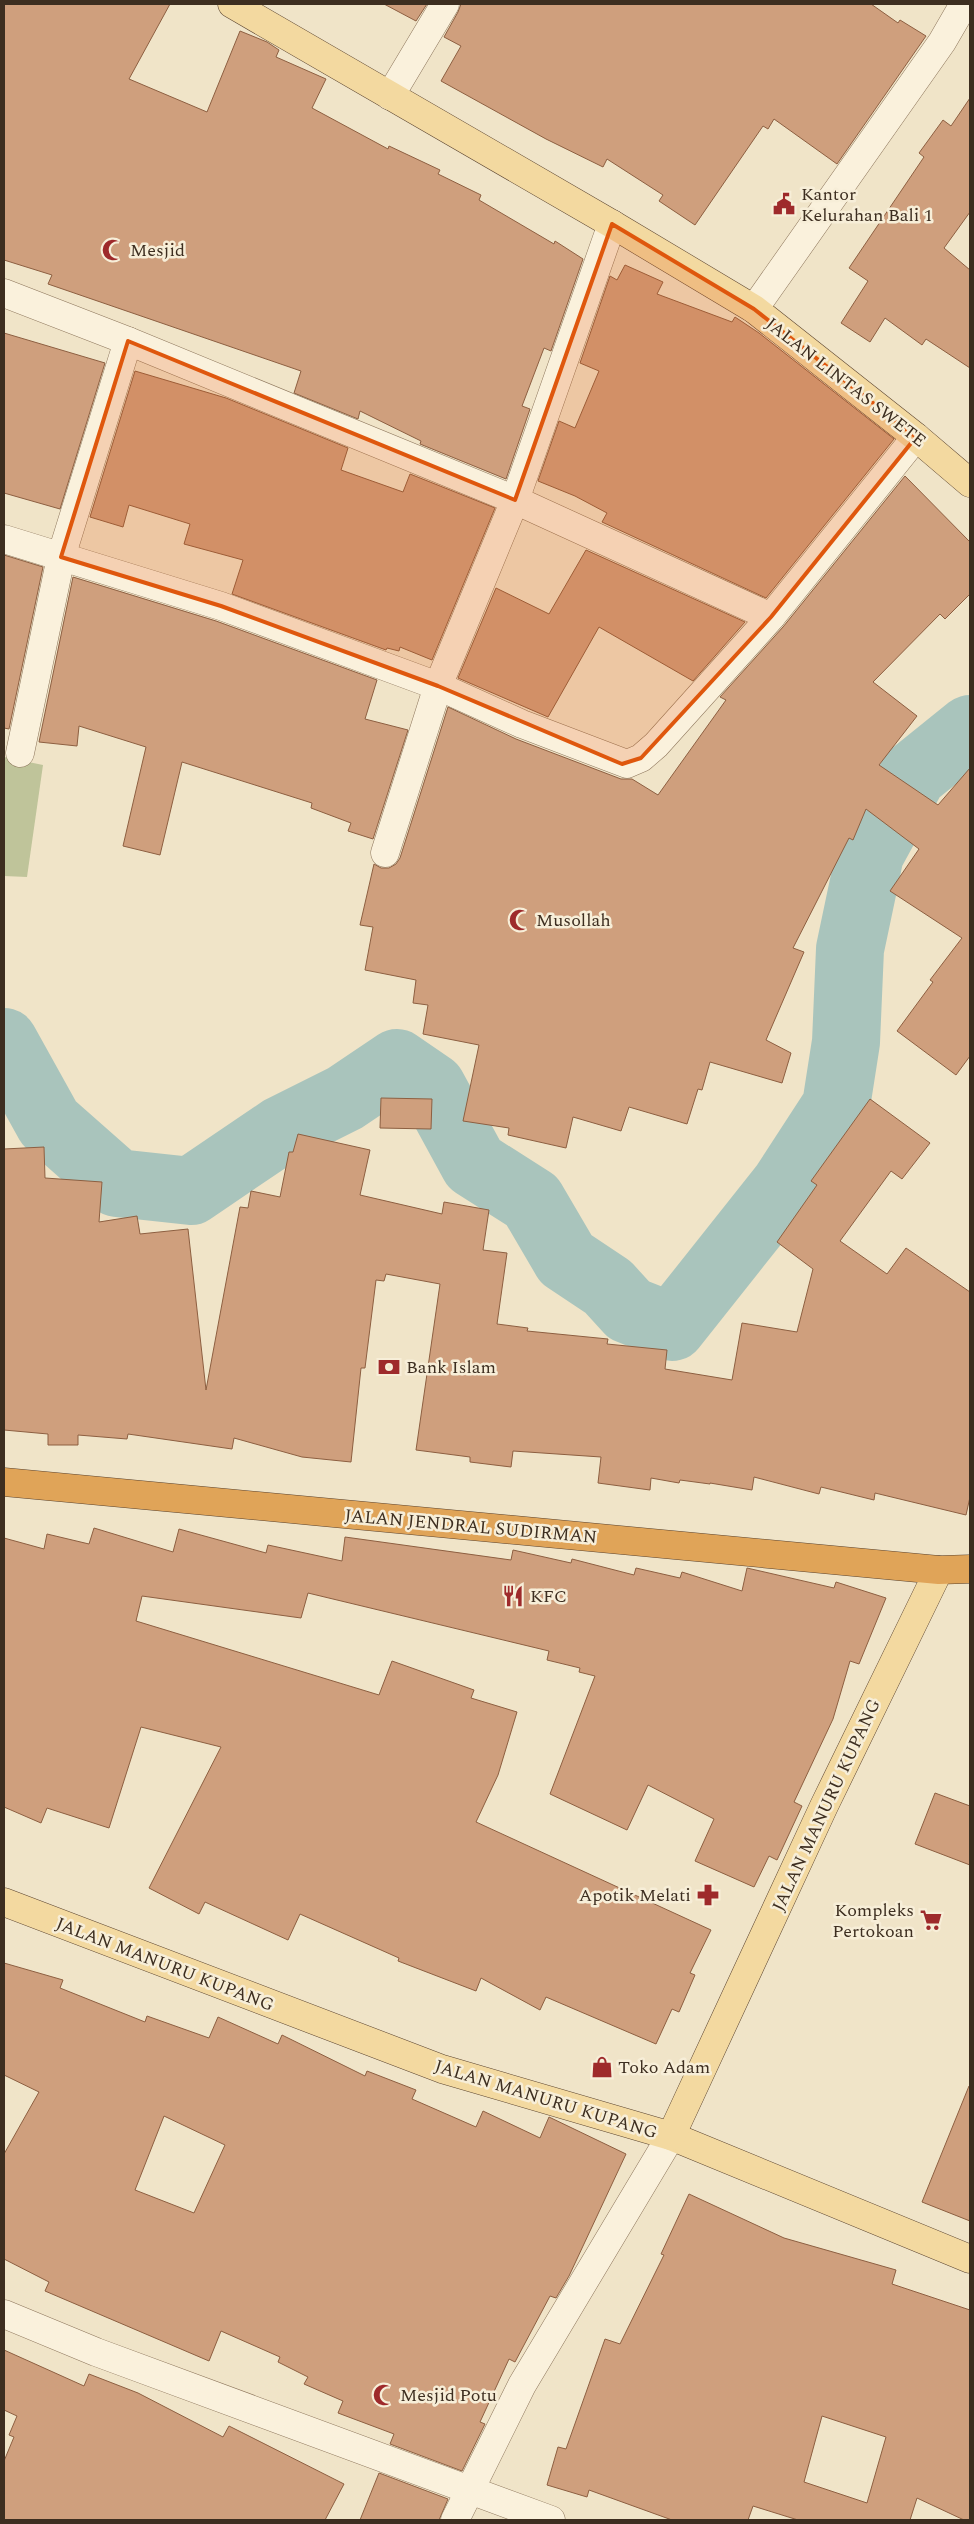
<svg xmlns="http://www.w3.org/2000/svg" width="974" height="2524" viewBox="0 0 974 2524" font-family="Spectral,serif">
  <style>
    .cemetery { fill: #bfc49a }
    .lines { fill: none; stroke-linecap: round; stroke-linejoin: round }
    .river { stroke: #a9c4bc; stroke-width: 68 }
    .building { fill: #cf9f7d; stroke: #8d5f41; fill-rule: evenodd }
    .minor-casing { stroke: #8d765c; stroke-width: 29 }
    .major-casing { stroke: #5b4430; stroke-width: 29 }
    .highway-casing { stroke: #5b4430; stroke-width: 29 }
    .minor { stroke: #faf1dc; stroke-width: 28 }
    .major { stroke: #f3d9a0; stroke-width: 28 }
    .highway { stroke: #e0a458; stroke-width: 28 }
    .marked { fill: #df570d; fill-opacity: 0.2; stroke: #df570d; stroke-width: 4; stroke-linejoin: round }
    .labels { text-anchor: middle; stroke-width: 5; stroke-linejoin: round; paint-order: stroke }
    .poi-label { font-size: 18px; fill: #3d2e20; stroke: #f7eed8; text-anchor: start }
    .street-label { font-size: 18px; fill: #3d2e20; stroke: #f7eed8 }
  </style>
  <rect width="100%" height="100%" fill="#f0e4c8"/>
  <polygon class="cemetery" points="4,757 43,765 27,877 4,876"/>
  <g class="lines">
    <polyline class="river" points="4,1042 49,1123 117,1183 191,1191 281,1130 345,1098 397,1063 432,1087 474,1164 532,1201 566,1259 608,1287 629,1310 672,1327 784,1186 836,1106 846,1042 850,949 870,854 913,775 970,729"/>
  </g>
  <g class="building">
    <polygon points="4,4 170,4 129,79 207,112 240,31 267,42 279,50 276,57 326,79 312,108 388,149 389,146 440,170 438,174 481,195 479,200 554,244 555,241 583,259 551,351 544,348 522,406 530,409 506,479 420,444 421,441 360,411 358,419 294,393 301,371 48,284 52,275 4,260"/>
    <polygon points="384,4 427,4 416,21"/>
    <polygon points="461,4 871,4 898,23 900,20 926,36 837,164 774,119 768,129 763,126 695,225 659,201 663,195 607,159 603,167 546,139 441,81 461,46 444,37 458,12"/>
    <polygon points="970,98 970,212 944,248 970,270 970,368 926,339 922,345 885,318 870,342 841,323 868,281 849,268 924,157 919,153 943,120 951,126"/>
    <polygon points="625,265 663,282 657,294 732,322 735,317 759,333 894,439 766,598 602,522 607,513 575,496 538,481 559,421 575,428 599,371 580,363 610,276 617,280"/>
    <polygon points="4,333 105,363 60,509 4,493"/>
    <polygon points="135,371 226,398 348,448 341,470 403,492 410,474 495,508 432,660 400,647 399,651 387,648 386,650 232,594 243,560 184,544 190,524 129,505 123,527 90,517"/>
    <polygon points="905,476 970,542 970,594 945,619 940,614 873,682 917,716 879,765 938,805 970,768 970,1056 956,1075 897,1031 933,982 930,980 962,938 890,891 919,849 866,809 853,840 849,838 793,948 804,952 766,1040 791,1053 782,1083 710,1062 702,1090 698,1089 687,1124 629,1107 621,1131 573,1117 566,1148 508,1135 509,1128 463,1121 479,1045 423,1034 428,1005 413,1003 416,980 365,970 373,927 360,925 374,864 381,868 389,868 396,864 400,858 448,707 516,739 621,779 632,779 658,795 726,700 720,697 783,627"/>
    <polygon points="586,550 745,622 693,681 599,627 548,717 458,678 496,588 549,614"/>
    <polygon points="4,555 43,567 9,729 4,728"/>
    <polygon points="73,577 216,621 377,680 365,719 408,730 373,839 348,831 351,823 311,808 312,803 182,762 160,855 123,846 146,747 79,726 77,746 39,742"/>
    <polygon points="381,1098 432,1099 431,1129 380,1128"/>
    <polygon points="870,1099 930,1143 902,1179 891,1171 840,1241 887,1274 906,1248 970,1292 970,1497 966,1515 875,1493 874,1500 821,1487 819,1494 754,1477 752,1490 710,1483 710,1484 680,1480 679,1483 651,1478 650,1490 598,1483 601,1457 513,1451 511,1467 470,1462 470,1457 416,1450 440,1284 386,1274 384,1281 376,1280 365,1368 361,1368 351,1462 302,1457 234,1438 232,1449 128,1434 127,1439 78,1435 78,1445 48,1445 48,1434 4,1430 4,1149 44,1147 45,1178 102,1182 99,1222 137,1216 140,1234 188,1229 206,1390 240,1207 248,1208 251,1191 280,1197 289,1152 293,1152 298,1134 370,1150 360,1195 442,1214 444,1202 489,1210 483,1250 507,1253 497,1324 528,1328 527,1331 608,1339 607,1344 667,1350 665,1369 732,1380 742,1323 797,1332 813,1269 777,1242 817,1185 811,1181"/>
    <polygon points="94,1528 173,1552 179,1529 266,1553 268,1545 342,1561 345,1537 511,1560 513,1550 571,1563 572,1559 634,1575 636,1568 680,1578 682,1572 742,1591 747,1568 834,1588 836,1582 886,1598 859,1664 850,1661 833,1719 794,1802 802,1806 777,1860 769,1856 754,1887 695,1861 714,1819 648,1785 627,1830 550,1794 595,1676 579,1672 580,1668 547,1660 549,1651 308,1593 301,1618 142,1596 136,1621 379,1695 392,1661 474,1690 471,1698 517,1712 498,1775 476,1822 711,1930 690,1973 695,1975 679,2012 672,2009 656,2044 546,1997 540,2010 481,1978 476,1991 398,1961 399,1958 300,1914 288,1940 205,1902 199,1914 149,1888 221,1747 141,1727 109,1828 47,1808 41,1823 4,1807 4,1538 44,1549 47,1534 89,1544"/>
    <polygon points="935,1793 970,1806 970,1865 915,1844"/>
    <path d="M4 1963 63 1980 60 1988 145 2022 147 2016 209 2038 218 2017 278 2044 282 2035 365 2076 367 2071 416 2090 412 2099 476 2127 483 2111 540 2138 549 2117 626 2154 569 2276 556 2298 550 2296 515 2362 509 2359 480 2422 485 2424 462 2471 390 2444 394 2434 338 2413 343 2401 304 2384 308 2377 278 2362 280 2357 221 2331 209 2361 45 2291 49 2282 4 2259V2154L39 2092 4 2075ZM164 2116 225 2145 194 2213 135 2190Z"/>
    <polygon points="969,2086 970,2087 970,2221 922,2202"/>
    <path d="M689 2194 784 2238 896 2270 892 2284 970 2310V2520H964L917 2498 910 2520H798L753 2506 748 2520H672L589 2490 587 2497 547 2485 558 2447 566 2449 605 2339 620 2344 664 2255 661 2254ZM822 2416 886 2437 867 2503 804 2482Z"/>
    <polygon points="4,2350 84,2386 89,2374 138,2393 223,2437 229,2426 344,2484 325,2520 4,2520 4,2461 14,2437 9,2435 17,2416 4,2410"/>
    <polygon points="379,2473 448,2499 439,2520 360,2520"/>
  </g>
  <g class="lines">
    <g class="minor-casing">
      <g id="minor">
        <polyline points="390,96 445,4"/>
        <polyline points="4,293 128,341 515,500 771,617 916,437"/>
        <polyline points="754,309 942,42 964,4"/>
        <polyline points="4,539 221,606 438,686 522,724 627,764 641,758 656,745 771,617"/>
        <polyline points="20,753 61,557 128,341"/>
        <polyline points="385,853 438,686 515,500 612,224"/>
        <polyline points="4,2314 96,2352 551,2520"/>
        <polyline points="455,2520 522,2385 671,2136"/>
      </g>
    </g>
    <g class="major-casing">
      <g id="major">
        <polyline points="232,4 612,224 754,309 916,437 970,483"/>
        <polyline points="4,1902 442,2069 671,2136 970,2259"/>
        <polyline points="671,2136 824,1806 939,1570"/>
      </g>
    </g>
    <g class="highway-casing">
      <polyline id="highway" points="4,1482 939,1570 970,1569"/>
    </g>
    <use href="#minor" class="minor"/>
    <use href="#major" class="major"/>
    <use href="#highway" class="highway"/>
  </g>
  <path class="marked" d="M612 224 754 309 916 437 771 617 641 758 622 764 438 686 221 606 61 557 128 341 515 500Z"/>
  <defs>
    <g id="civic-bare" transform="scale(1.725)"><path d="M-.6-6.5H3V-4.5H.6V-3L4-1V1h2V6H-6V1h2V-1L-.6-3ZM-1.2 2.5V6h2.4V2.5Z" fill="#9e2a2b" stroke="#f7eed8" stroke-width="2.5" paint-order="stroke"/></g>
    <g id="mosque-bare" transform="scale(1.725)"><path d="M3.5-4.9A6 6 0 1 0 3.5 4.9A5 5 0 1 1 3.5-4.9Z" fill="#9e2a2b" stroke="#f7eed8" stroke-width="2.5" paint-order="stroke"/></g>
    <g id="bank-bare" transform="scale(1.725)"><path d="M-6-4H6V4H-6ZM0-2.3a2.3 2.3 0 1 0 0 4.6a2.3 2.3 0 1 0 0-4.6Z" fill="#9e2a2b" stroke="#f7eed8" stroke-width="2.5" paint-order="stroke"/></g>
    <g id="restaurant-bare" transform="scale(1.725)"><path d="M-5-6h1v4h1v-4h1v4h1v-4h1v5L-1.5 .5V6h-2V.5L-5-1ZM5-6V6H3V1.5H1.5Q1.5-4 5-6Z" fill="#9e2a2b" stroke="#f7eed8" stroke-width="2.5" paint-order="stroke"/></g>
    <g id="pharmacy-bare" transform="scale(1.725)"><path d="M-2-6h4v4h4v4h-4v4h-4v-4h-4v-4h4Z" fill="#9e2a2b" stroke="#f7eed8" stroke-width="2.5" paint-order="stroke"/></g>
    <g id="supermarket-bare" transform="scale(1.725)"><path d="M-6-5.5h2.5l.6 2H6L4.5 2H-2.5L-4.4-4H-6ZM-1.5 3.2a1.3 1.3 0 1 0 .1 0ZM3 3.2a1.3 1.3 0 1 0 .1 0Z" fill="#9e2a2b" stroke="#f7eed8" stroke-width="2.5" paint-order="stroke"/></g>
    <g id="shop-bare" transform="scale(1.725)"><path d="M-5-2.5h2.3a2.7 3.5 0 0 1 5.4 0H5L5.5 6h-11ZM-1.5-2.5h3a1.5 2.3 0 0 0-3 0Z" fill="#9e2a2b" stroke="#f7eed8" stroke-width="2.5" paint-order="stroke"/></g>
  </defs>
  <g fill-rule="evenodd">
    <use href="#civic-bare" x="784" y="204"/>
    <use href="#mosque-bare" x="113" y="250"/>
    <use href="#mosque-bare" x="520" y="920"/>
    <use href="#bank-bare" x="389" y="1367"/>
    <use href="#restaurant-bare" x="513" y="1596"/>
    <use href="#pharmacy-bare" x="708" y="1895"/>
    <use href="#supermarket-bare" x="931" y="1920"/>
    <use href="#shop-bare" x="602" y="2067"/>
    <use href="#mosque-bare" x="384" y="2395"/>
  </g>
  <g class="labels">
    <g class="poi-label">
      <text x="801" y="200">Kantor<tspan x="801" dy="21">Kelurahan Bali 1</tspan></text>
      <text x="130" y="256">Mesjid</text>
      <text x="536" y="926">Musollah</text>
      <text x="406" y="1373">Bank Islam</text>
      <text x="530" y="1602">KFC</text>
      <text x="691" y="1901" text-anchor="end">Apotik Melati</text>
      <text x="914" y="1916" text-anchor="end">Kompleks<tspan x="914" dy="21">Pertokoan</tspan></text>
      <text x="618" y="2073">Toko Adam</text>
      <text x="400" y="2401">Mesjid Potu</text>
    </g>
    <g class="street-label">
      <text transform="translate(846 382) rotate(38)" y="6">JALAN LINTAS SWETE</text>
      <text transform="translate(471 1526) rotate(5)" y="6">JALAN JENDRAL SUDIRMAN</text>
      <text transform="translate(826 1805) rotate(-65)" y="6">JALAN MANURU KUPANG</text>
      <text transform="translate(165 1964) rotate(21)" y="6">JALAN MANURU KUPANG</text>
      <text transform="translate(546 2099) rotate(17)" y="6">JALAN MANURU KUPANG</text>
    </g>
  </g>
  <rect width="974" height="2524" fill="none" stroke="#3d2e20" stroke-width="10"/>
</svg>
